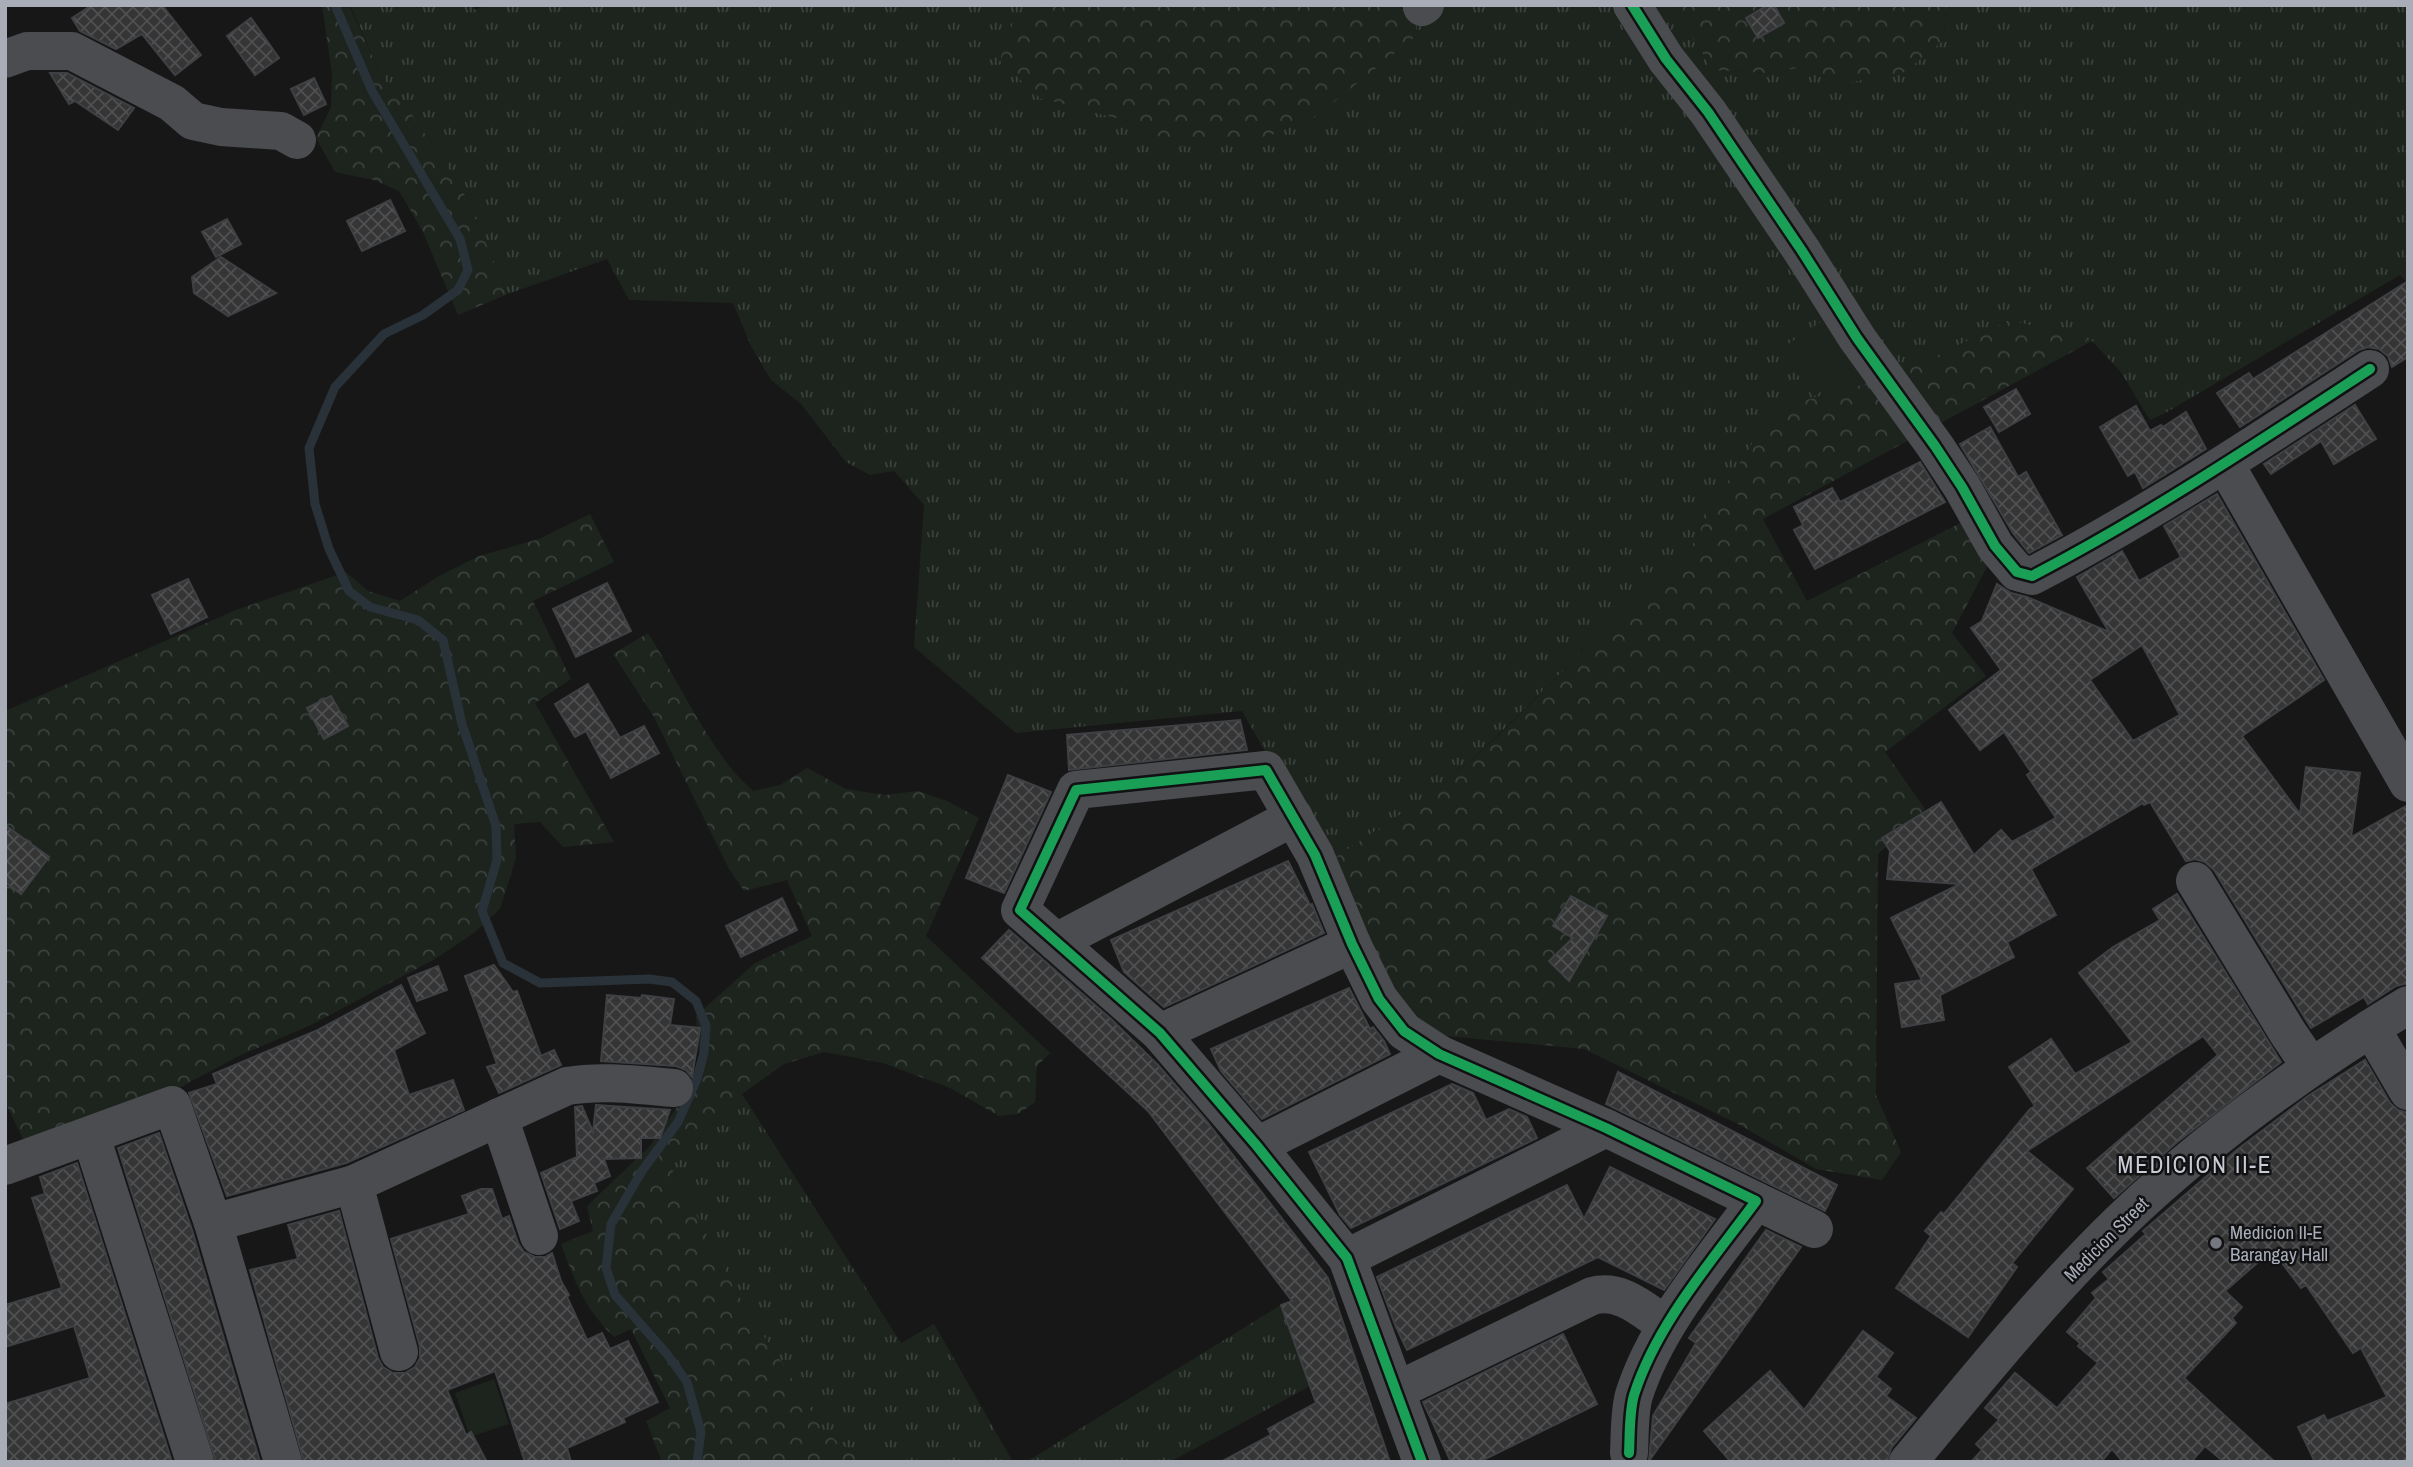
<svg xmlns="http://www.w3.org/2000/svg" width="2413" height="1467" viewBox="0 0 2413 1467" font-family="'Archivo Narrow',sans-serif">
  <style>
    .grass { fill: url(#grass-tufts) }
    .forest { fill: url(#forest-crowns) }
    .garden { fill: #1d241e }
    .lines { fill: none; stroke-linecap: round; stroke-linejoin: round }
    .stream { stroke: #2a3239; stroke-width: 9 }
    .building { fill: url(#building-cross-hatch); stroke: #3f4043; stroke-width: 2; fill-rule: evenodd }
    .minor { stroke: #4b4c50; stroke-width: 38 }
    .cycleway-casing { stroke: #111113; stroke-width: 15 }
    .cycleway { stroke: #1a9f57; stroke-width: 10 }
    .poi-dot { fill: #757880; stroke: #111113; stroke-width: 2.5 }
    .labels { text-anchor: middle; stroke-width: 5; stroke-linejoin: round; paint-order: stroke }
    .poi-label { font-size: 19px; fill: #a8adb8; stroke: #111113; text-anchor: start }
    .street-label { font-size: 19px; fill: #a8adb8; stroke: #111113 }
    .quarter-label { font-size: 23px; letter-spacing: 2px; fill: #c9ccd4; stroke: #111113 }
  </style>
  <defs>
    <pattern id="grass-tufts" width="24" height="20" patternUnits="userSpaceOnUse" patternTransform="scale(1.75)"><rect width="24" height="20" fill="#1d241e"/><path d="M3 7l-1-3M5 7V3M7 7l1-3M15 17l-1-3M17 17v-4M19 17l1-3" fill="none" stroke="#3b413d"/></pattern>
    <pattern id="forest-crowns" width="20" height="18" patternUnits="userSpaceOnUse" patternTransform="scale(1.75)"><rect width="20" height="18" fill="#1d241e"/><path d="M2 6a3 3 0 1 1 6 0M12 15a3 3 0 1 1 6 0" fill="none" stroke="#3b413d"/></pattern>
    <pattern id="building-cross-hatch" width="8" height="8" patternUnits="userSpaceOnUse" patternTransform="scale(1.75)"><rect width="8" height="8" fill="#353536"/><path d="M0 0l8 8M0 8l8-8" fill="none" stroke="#4f5051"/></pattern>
  </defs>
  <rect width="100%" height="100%" fill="#171717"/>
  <g class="grass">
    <polygon points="350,5 473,5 475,10 487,5 1046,5 1011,23 1040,98 1127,121 1180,147 1369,72 1416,36 1415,5 1672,5 1713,70 1766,73 1798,68 1847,83 1944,40 1946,5 2408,5 2408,284 2400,275 2167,412 2150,420 2120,371 2092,341 2009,320 1941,354 1862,385 1802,401 1766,423 1715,501 1688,553 1605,629 1497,736 1436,791 1328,862 1242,711 1016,733 914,647 924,505 894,471 870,475 846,462 801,404 771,380 751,346 733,303 629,300 607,259 508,294 462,189 409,110 382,77"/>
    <polygon points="742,1094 901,1343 934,1324 1013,1462 883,1462 849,1450 822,1430 782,1362 750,1317 671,1167"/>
    <polygon points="1281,1305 1310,1386 1170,1462 1026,1462"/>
  </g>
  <g class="forest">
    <polygon points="322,5 349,5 382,77 409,110 462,189 508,294 458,315 423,232 399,191 374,180 335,172 316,138 331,107 332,74"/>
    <polygon points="1046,5 1415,5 1416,36 1318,115 1260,140 1180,147 1127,121 1040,98 1000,61 1011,23"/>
    <polygon points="1672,5 1946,5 1944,40 1905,72 1847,83 1798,68 1766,73 1713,70"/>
    <polygon points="2009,320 2092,341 1763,519 1807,601 1972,517 1991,559 1952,633 1986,676 1885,752 1925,809 1878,854 1876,1095 1901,1152 1882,1180 1816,1169 1738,1124 1584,1049 1414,1033 1328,862 1436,791 1498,736 1605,629 1688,553 1715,501 1766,422 1802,401 1862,385 1941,354"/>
    <polygon points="590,514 614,562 533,601 571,679 535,703 614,842 563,847 540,822 514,824 516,858 500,909 474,933 435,959 311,1025 241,1055 175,1090 27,1147 5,1102 5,711 236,610 346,572 368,591 400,601 439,576 479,556 539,539"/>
    <path d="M648 633C675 676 697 723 727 763 734 773 744 782 753 791L780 785 807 768 846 789 885 795 918 791 947 801 979 818 926 936 1050 1053 1037 1066 1035 1102 1018 1114 999 1116 950 1088 883 1063 824 1052 784 1064 742 1094 671 1167 750 1317 782 1362 822 1430 849 1450 883 1462H662L646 1421 670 1408 631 1329 614 1337C583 1306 576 1284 561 1244L593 1231 587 1206 650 1146 686 1094 699 1056 696 1016 755 963 812 936 787 880 744 891 729 869 654 717 613 654Z"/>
  </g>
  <g class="garden">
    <polygon points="1825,319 1857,368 1813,397 1781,349"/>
    <polygon points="494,1379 509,1424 470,1437 455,1393"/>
  </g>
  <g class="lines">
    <polyline class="stream" points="335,5 372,91 460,239 468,270 458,290 423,315 384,334 335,387 309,448 315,504 329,549 349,591 370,607 418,620 443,640 462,724 496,826 497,860 482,911 503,963 540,983 649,979 672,982 696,1001 706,1026 704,1053 697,1079 678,1122 642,1171 611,1224 606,1268 615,1295 667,1354 687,1382 701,1432 697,1462"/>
  </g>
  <g class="building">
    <polygon points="92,5 162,5 201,55 175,75 142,34 116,49 80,31 72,18"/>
    <polygon points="1768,5 1774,5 1784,23 1758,38 1746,18"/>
    <polygon points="251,18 279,58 255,75 227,36"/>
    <polygon points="50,73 67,73 134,108 118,130 75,101 69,104"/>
    <polygon points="314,78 326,104 304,115 291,89"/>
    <polygon points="390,200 405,231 362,251 347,221"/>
    <polygon points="227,219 241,244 216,257 202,232"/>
    <polygon points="221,257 276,293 228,316 194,293 192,277"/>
    <polygon points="2408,281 2408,357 2392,367 2388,356 2379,349 2368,347 2359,350 2240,427 2217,393 2249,373 2253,379"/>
    <polygon points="2016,389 2030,414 1999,432 1984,407"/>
    <polygon points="2355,405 2376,439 2334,464 2321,441 2271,474 2264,464"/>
    <polygon points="2136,406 2150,431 2161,425 2163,427 2186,412 2206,449 2143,488 2135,472 2128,476 2100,427"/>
    <polygon points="1990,427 2018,477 2026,472 2062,535 2029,553 2013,533 1960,444"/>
    <polygon points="1920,462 1945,502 1815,569 1794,530 1803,525 1794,507 1832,488 1840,502"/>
    <path d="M2217 494 2324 680 2242 736 2300 814 2306 767 2360 773 2351 837 2408 805V983L2396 986 2368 1004 2364 997 2311 1028 2214 870 2205 862 2195 859 2186 861 2150 802 2144 805 2143 803 2031 869 2056 915 2007 942 2014 957 1940 995 1944 1020 1902 1027 1895 984 1922 980 1891 918 1960 884 1887 879 1890 851 1882 838 1941 802 1974 855 2001 830 2012 842 2056 818 2027 775 2031 772 2004 732 1980 750 1949 710 2001 670 1971 628 1982 621 1997 584 2011 593 2027 597 2109 632 2077 577 2122 551 2139 581 2181 557 2164 526ZM2142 645 2180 715 2133 741 2090 680Z"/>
    <polygon points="188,579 207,617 171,634 152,595"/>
    <polygon points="607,583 631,631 576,657 553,609"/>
    <polygon points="588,684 620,738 644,726 659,753 611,778 586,731 575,737 555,704"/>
    <polygon points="331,696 348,726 324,739 307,708"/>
    <polygon points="1240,720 1247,750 1069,770 1067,735"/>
    <polygon points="1008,775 1051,792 1004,893 966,878"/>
    <polygon points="5,825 49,857 21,894 5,882"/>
    <polygon points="1288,861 1310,905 1312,904 1324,933 1164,1007 1124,972 1111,940"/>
    <polygon points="2177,894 2281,1062 2176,1143 2114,1198 2087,1168 2218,1055 2203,1036 2027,1151 2073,1189 2012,1263 2017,1267 1968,1337 1896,1288 1931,1236 1925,1231 1941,1212 1944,1214 2030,1109 2035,1106 2009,1067 2051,1039 2075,1074 2132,1042 2079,973 2113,947 2160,920 2153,909"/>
    <polygon points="1571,896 1607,916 1569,981 1549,961 1573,938 1553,926"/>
    <polygon points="782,898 797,930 741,957 726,926"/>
    <polygon points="1009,930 1111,1019 1158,1065 1204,1118 1328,1278 1390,1462 1221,1462 1271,1435 1268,1429 1316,1403 1281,1305 1292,1301 1148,1111 982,958"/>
    <polygon points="494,965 513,992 517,991 541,1056 554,1050 561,1065 499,1093 487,1067 497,1064 465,976"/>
    <polygon points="438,966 447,990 417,1001 408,978"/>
    <polygon points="401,985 425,1033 394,1050 409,1095 453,1080 464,1110 346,1163 227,1196 189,1093 217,1084 213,1074 318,1030"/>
    <polygon points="1349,988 1370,1029 1373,1027 1384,1041 1390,1054 1262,1119 1221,1071 1211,1049"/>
    <polygon points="607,995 641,998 642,995 674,999 670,1025 700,1028 692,1077 686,1070 676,1066 601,1061"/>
    <polygon points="2365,1060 2390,1103 2398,1110 2408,1113 2408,1462 2315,1462 2298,1427 2324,1415 2327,1421 2387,1397 2361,1348 2353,1353 2306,1285 2301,1288 2272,1250 2225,1291 2242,1307 2232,1318 2236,1323 2184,1378 2275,1462 2224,1462 2205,1446 2191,1462 2123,1462 2112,1449 2101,1462 1971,1462 1982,1450 1976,1444 1999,1420 1985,1408 2015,1373 2057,1408 2098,1363 2078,1346 2080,1343 2067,1332 2096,1298 2092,1293 2109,1279 2103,1272 2146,1234 2143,1231 2238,1149 2308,1096"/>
    <polygon points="1618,1072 1837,1185 1825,1211 1606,1104"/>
    <polygon points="1452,1084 1473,1093 1486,1120 1509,1109 1527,1117 1537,1138 1351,1228 1340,1215 1309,1152"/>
    <polygon points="596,1105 670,1110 660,1138 641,1138 641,1158 604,1159 610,1176 594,1183 597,1191 571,1201 579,1221 560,1229 541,1173 577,1157 575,1107 582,1106 593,1132"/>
    <polygon points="159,1133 192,1230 260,1462 216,1462 118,1148"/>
    <polygon points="77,1163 172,1462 5,1462 5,1404 90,1378 74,1326 5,1347 5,1305 62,1288 32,1198 45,1194 40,1177"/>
    <polygon points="1610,1167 1715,1219 1664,1290 1598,1257 1407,1350 1396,1327 1377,1277 1567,1185 1584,1219"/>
    <polygon points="481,1189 492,1189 502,1219 509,1216 518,1243 524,1252 535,1257 545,1257 552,1253 561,1281 569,1295 567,1297 587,1340 602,1333 610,1349 628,1341 658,1402 623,1418 625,1422 567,1448 571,1462 525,1462 495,1371 447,1390 466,1435 471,1432 487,1462 304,1462 250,1270 298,1259 288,1225 339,1211 378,1358 383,1367 393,1373 405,1373 415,1367 420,1358 420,1347 391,1239 469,1214 462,1196"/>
    <polygon points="1766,1230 1801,1247 1649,1461 1653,1416 1696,1343 1689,1338"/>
    <polygon points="1863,1331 1893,1353 1876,1377 1891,1389 1886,1396 1916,1418 1891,1448 1887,1462 1731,1462 1704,1431 1770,1371 1804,1410"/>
    <polygon points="1563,1334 1597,1404 1479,1462 1451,1462 1423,1402"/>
  </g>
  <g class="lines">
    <g class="minor">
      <path d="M1632 5 1666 59 1708 112 1802 251 1857 338 1935 446 1962 487 1995 546 2017 572 2032 576C2149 515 2260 441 2370 369"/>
      <polyline points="1422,7 1425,5"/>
      <polyline points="5,59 27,51 72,51 172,103 193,121 221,127 281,131 297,140"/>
      <polyline points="2225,464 2408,783"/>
      <polyline points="2195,881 2288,1033 2311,1067"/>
      <polyline points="1056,942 1294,817"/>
      <polyline points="2371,1028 2408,1091"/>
      <polyline points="1160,1033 1352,944"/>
      <polyline points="499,1117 539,1236"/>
      <polyline points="91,1136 195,1462"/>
      <polyline points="1257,1146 1439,1054"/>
      <polyline points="5,1166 172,1105 213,1223 283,1462"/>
      <polyline points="354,1184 399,1352"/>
      <polyline points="1756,1201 1814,1229"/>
      <path d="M213 1223 354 1184 567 1086C603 1080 638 1085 674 1088"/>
      <polyline points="1347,1258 1606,1128"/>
      <path d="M1396 1391 1592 1296C1621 1288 1643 1310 1666 1325"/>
      <path d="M1422 1462 1347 1258 1257 1146 1160 1033 1020 910 1076 790 1266 770 1315 855 1352 944 1379 999 1404 1031 1439 1054 1606 1128 1756 1201C1712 1261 1657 1323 1634 1395 1629 1413 1630 1435 1629 1453"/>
      <path d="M1908 1462C1977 1379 2045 1294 2123 1219 2209 1137 2306 1067 2408 1005"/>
    </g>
    <g class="cycleway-casing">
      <g id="cycleway">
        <path d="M1632 5 1666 59 1708 112 1802 251 1857 338 1935 446 1962 487 1995 546 2017 572 2032 576C2149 515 2260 441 2370 369"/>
        <path d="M1422 1462 1347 1258 1257 1146 1160 1033 1020 910 1076 790 1266 770 1315 855 1352 944 1379 999 1404 1031 1439 1054 1606 1128 1756 1201C1712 1261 1657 1323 1634 1395 1629 1413 1630 1435 1629 1453"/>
      </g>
    </g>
    <use href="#cycleway" class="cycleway"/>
  </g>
  <circle class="poi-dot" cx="2216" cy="1243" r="7"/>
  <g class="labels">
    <g class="poi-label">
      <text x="2230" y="1239">Medicion II-E<tspan x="2230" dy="22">Barangay Hall</tspan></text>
    </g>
    <g class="street-label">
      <text transform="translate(2106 1239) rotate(-45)" y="7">Medicion Street</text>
    </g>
    <g class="quarter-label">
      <text x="2195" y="1173">MEDICION II-E</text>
    </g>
  </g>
  <rect width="2413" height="1467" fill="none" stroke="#a8adb8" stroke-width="14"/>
</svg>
